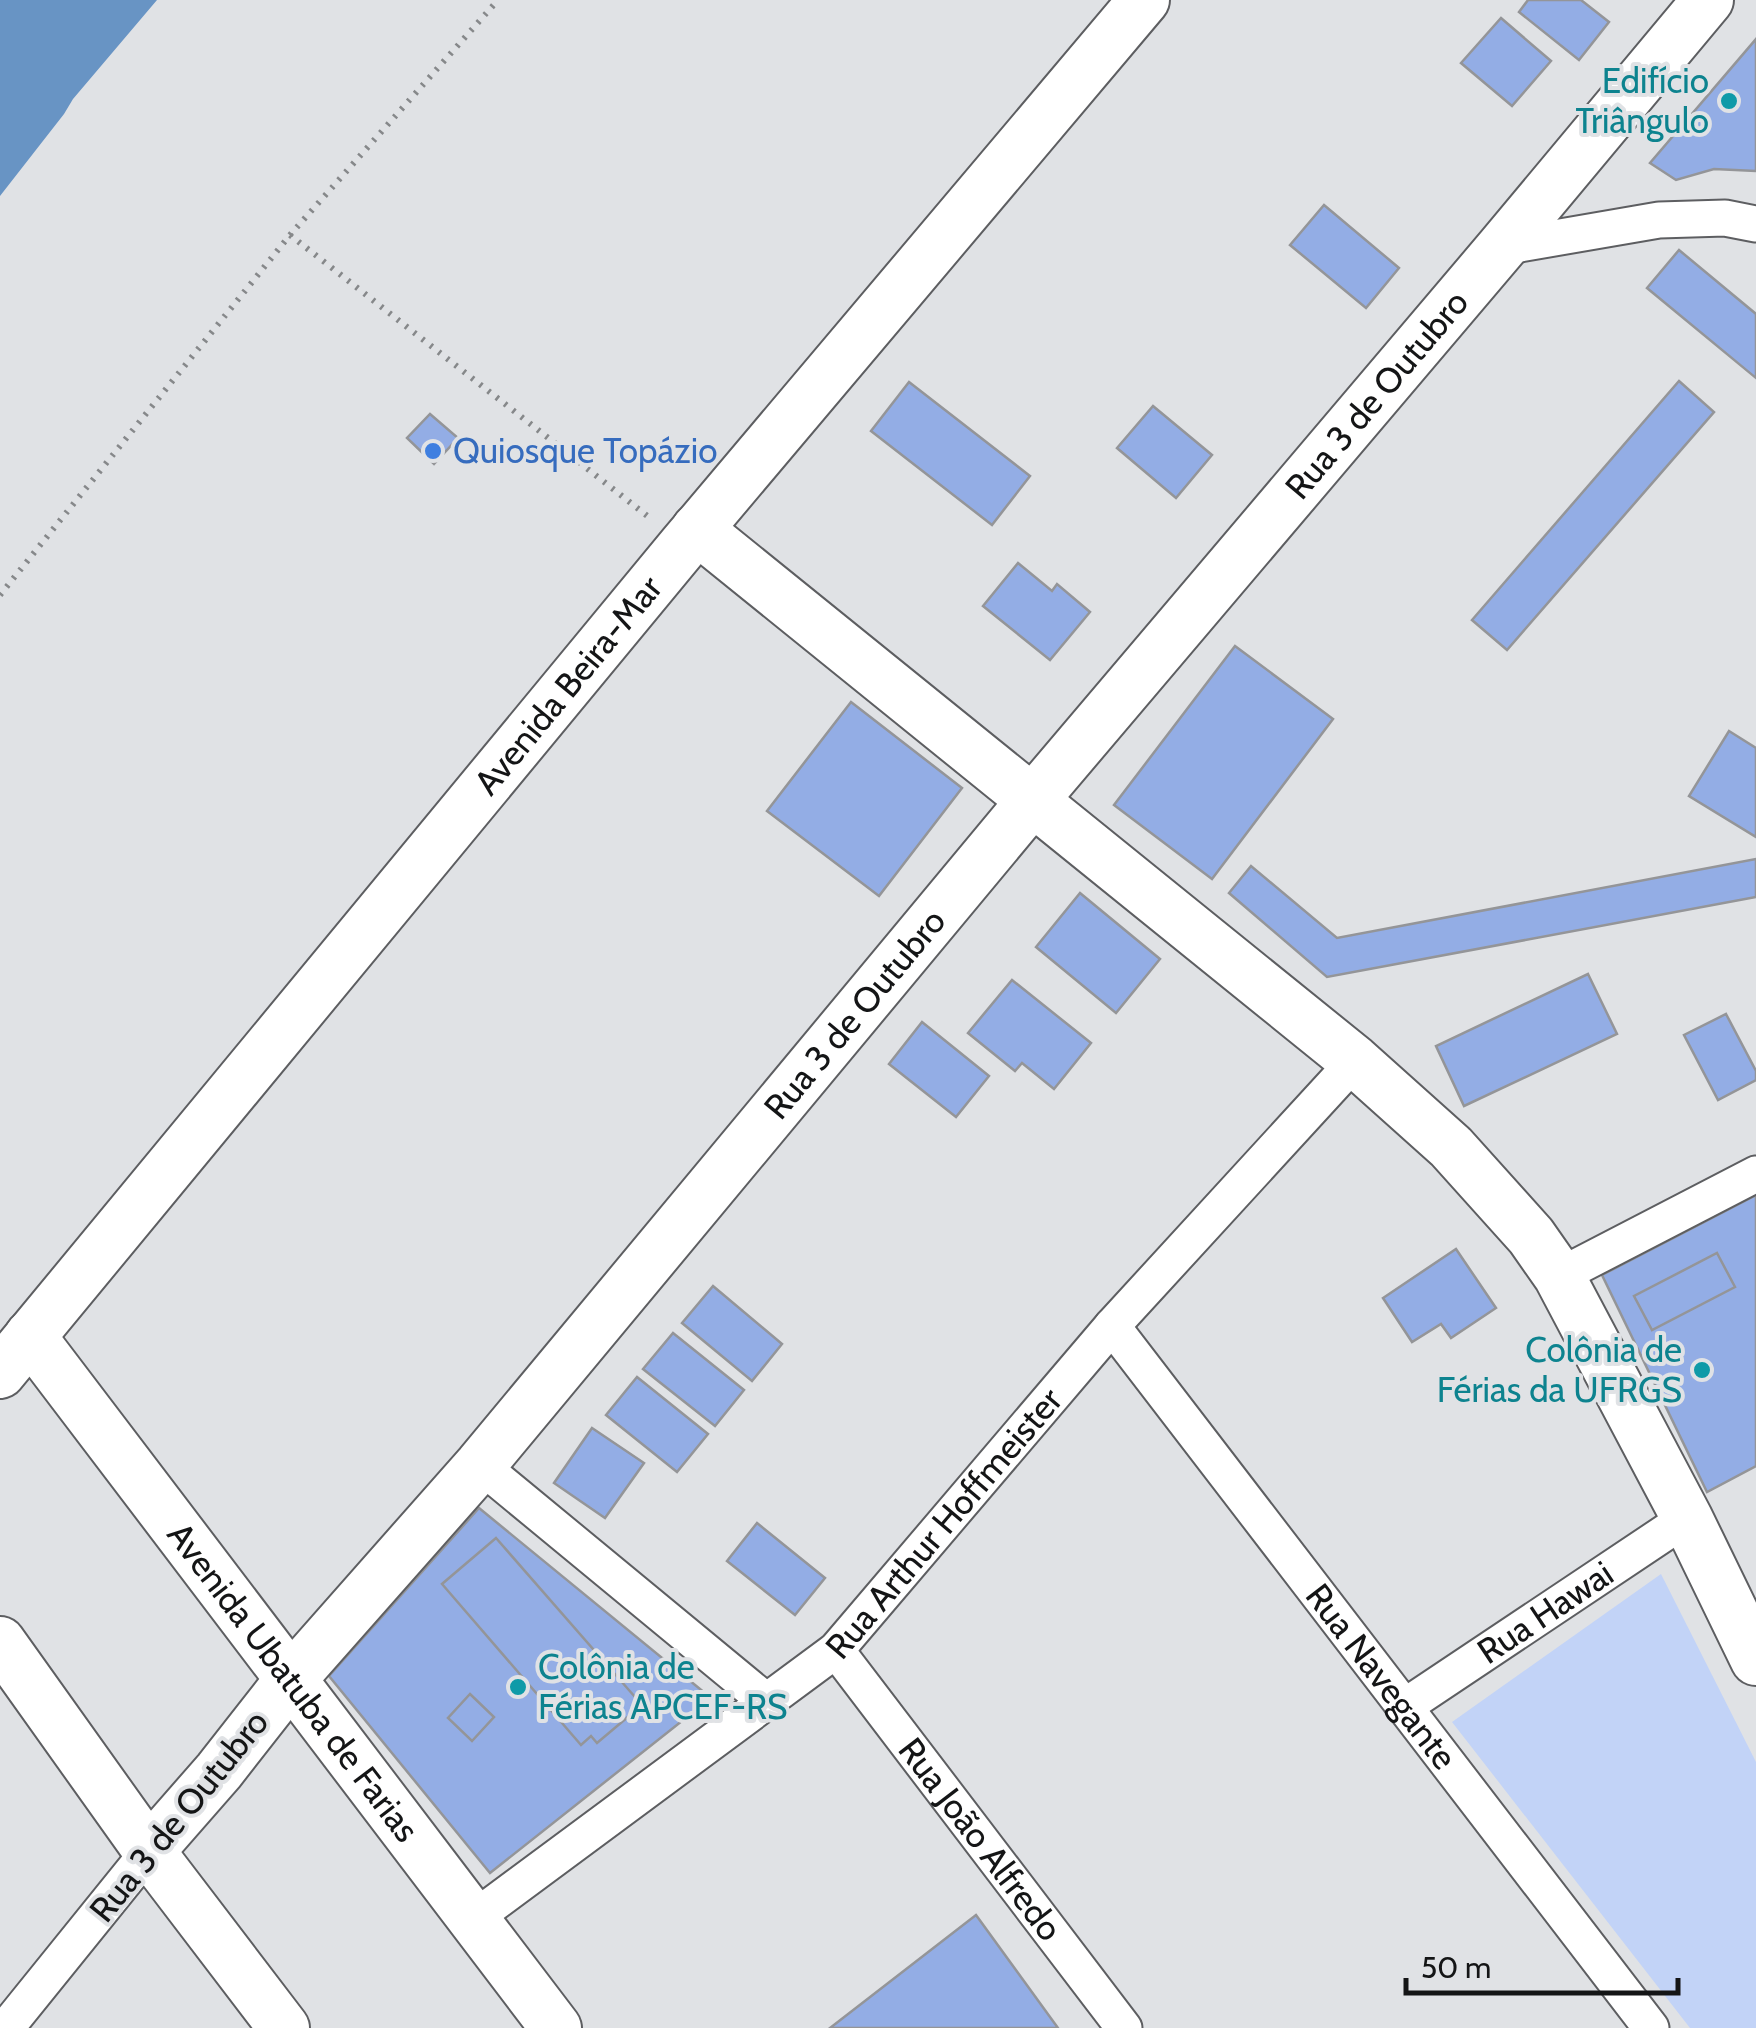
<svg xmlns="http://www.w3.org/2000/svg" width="1756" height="2028" viewBox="0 0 1756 2028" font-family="Cabin,sans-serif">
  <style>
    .green { fill: #c2d3f7 }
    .water { fill: #6894c4 }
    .building { fill: #93ade5; stroke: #949598; stroke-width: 2.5 }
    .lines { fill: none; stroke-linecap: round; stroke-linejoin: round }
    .street-casing { stroke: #5d5e61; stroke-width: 39 }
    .secondary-casing { stroke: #5d5e61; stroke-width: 54 }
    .path { stroke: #86888a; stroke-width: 6; stroke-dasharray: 2.5 8; stroke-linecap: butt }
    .street { stroke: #fff; stroke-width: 35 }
    .secondary { stroke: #fff; stroke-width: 50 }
    .culture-dot { fill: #0f9aa8; stroke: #e0e2e5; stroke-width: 4 }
    .shop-dot { fill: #3f7fe0; stroke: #e0e2e5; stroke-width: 4 }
    .labels { text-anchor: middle; stroke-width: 8; stroke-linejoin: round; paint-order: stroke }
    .culture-label { font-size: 35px; fill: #0d838f; stroke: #e0e2e5; text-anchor: end }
    .street-label { font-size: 35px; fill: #141516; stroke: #e0e2e5 }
    .shop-label { font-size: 35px; fill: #366cbe; stroke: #e0e2e5; text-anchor: start }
  </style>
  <rect width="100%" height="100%" fill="#e0e2e5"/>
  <polygon class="green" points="1661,1574 1756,1762 1756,2028 1690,2028 1452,1722"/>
  <polygon class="water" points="0,0 157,0 73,99 64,114 0,196"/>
  <g class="building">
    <polygon points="1528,0 1581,0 1609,22 1579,60 1519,12"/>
    <polygon points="1501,18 1551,61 1512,106 1461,63"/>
    <polygon points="1756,39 1756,171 1714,169 1676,180 1650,163"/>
    <polygon points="1324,205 1399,268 1366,308 1290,245"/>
    <polygon points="1679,250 1756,314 1756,378 1647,288"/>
    <polygon points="1679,381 1714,412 1507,650 1472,620"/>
    <polygon points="909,382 1030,476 992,525 871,431"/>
    <polygon points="1153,406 1212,455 1176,498 1117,448"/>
    <polygon points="430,414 458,438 434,464 407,438"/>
    <polygon points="1018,563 1052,591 1057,584 1090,612 1050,660 983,606"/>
    <polygon points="1235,646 1333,719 1212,879 1114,805"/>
    <polygon points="851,702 962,788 879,896 767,811"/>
    <polygon points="1729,731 1756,748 1756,837 1689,796"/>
    <polygon points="1756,859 1756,897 1327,977 1229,893 1251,866 1337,938"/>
    <polygon points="1080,893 1160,959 1116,1013 1036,947"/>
    <polygon points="1588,974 1617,1034 1464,1106 1436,1046"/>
    <polygon points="1012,980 1091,1043 1054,1089 1022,1063 1015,1071 968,1033"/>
    <polygon points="1726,1014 1756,1071 1756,1080 1718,1100 1684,1035"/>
    <polygon points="922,1022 989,1076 956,1117 889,1064"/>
    <polygon points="1756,1195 1756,1466 1707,1492 1602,1275"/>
    <polygon points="1456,1249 1496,1308 1451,1338 1441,1324 1412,1342 1383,1298"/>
    <polygon points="1717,1253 1735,1287 1652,1330 1634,1296"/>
    <polygon points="713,1286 782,1344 752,1381 682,1323"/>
    <polygon points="673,1333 744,1390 715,1426 643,1369"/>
    <polygon points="637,1377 708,1434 677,1472 606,1415"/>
    <polygon points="592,1428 644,1463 605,1518 554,1483"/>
    <polygon points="479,1508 711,1698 490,1873 329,1676"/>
    <polygon points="757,1523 825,1578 795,1615 727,1561"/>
    <polygon points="496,1538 642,1705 597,1743 591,1736 581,1745 442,1584"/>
    <polygon points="470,1694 494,1717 472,1741 448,1718"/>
    <polygon points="976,1915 1058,2028 830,2028"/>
  </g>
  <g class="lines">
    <g class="street-casing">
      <g id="street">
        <polyline points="1502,247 1659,220 1725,218 1756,224"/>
        <polyline points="1559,1276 1756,1174"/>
        <path id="s1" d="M1112 1326 1651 2028"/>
        <polyline points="480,1465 766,1701"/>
        <path id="s2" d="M836 1650 1124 2028"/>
        <path id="s3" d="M1404 1707 1687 1518"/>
        <path id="s4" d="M473 1919 836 1650 1112 1326 1355 1061"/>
        <polyline points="6,2028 149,1851"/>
      </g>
    </g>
    <g class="secondary-casing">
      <g id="secondary">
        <polyline points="697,529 1355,1061 1451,1147 1531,1236 1559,1276 1687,1518 1756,1660"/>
        <path id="s5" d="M30 1336 556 2028"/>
        <path id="s6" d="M0 1373 684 545 1144 0"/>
        <polyline points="0,1642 149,1851 284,2028"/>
        <path id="s7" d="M149 1851 219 1771 291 1679 480 1465 1032 801 1502 247 1708 0"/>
      </g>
    </g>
    <g class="path">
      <polyline points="290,235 650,518"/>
      <polyline points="0,595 290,235 498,0"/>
    </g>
    <use href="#street" class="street"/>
    <use href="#secondary" class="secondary"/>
  </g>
  <g class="culture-dot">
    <circle cx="1729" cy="101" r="10"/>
    <circle cx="1702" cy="1370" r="10"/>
    <circle cx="518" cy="1687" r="10"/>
  </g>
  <circle class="shop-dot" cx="433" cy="451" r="10"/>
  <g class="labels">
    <g class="culture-label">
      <text x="1709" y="93">Edifício<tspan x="1709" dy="40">Triângulo</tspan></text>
      <text x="1682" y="1362">Colônia de<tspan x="1682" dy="40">Férias da UFRGS</tspan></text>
      <text x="538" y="1679" text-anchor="start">Colônia de<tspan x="538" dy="40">Férias APCEF-RS</tspan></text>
    </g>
    <g class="street-label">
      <text dy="12" stroke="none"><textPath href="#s7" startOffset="1905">Rua 3 de Outubro</textPath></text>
      <text dy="12" stroke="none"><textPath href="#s6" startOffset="892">Avenida Beira-Mar</textPath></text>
      <text dy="12" stroke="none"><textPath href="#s7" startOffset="1095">Rua 3 de Outubro</textPath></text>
      <text dy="12" stroke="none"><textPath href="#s4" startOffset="618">Rua Arthur Hoffmeister</textPath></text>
      <text dy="12" stroke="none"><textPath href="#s3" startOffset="170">Rua Hawai</textPath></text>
      <text dy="12" stroke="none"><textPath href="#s1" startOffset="442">Rua Navegante</textPath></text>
      <text dy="12" stroke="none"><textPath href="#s5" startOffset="435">Avenida Ubatuba de Farias</textPath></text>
      <text transform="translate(179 1816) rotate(-51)" y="12">Rua 3 de Outubro</text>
      <text dy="12" stroke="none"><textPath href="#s2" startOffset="238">Rua João Alfredo</textPath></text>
    </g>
    <g class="shop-label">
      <text x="453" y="463">Quiosque Topázio</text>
    </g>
  </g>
  <path d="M1406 1978v15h272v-15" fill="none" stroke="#141516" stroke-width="5"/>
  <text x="1421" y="1978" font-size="30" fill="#141516" stroke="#e0e2e5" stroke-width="8" paint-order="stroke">50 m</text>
</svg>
